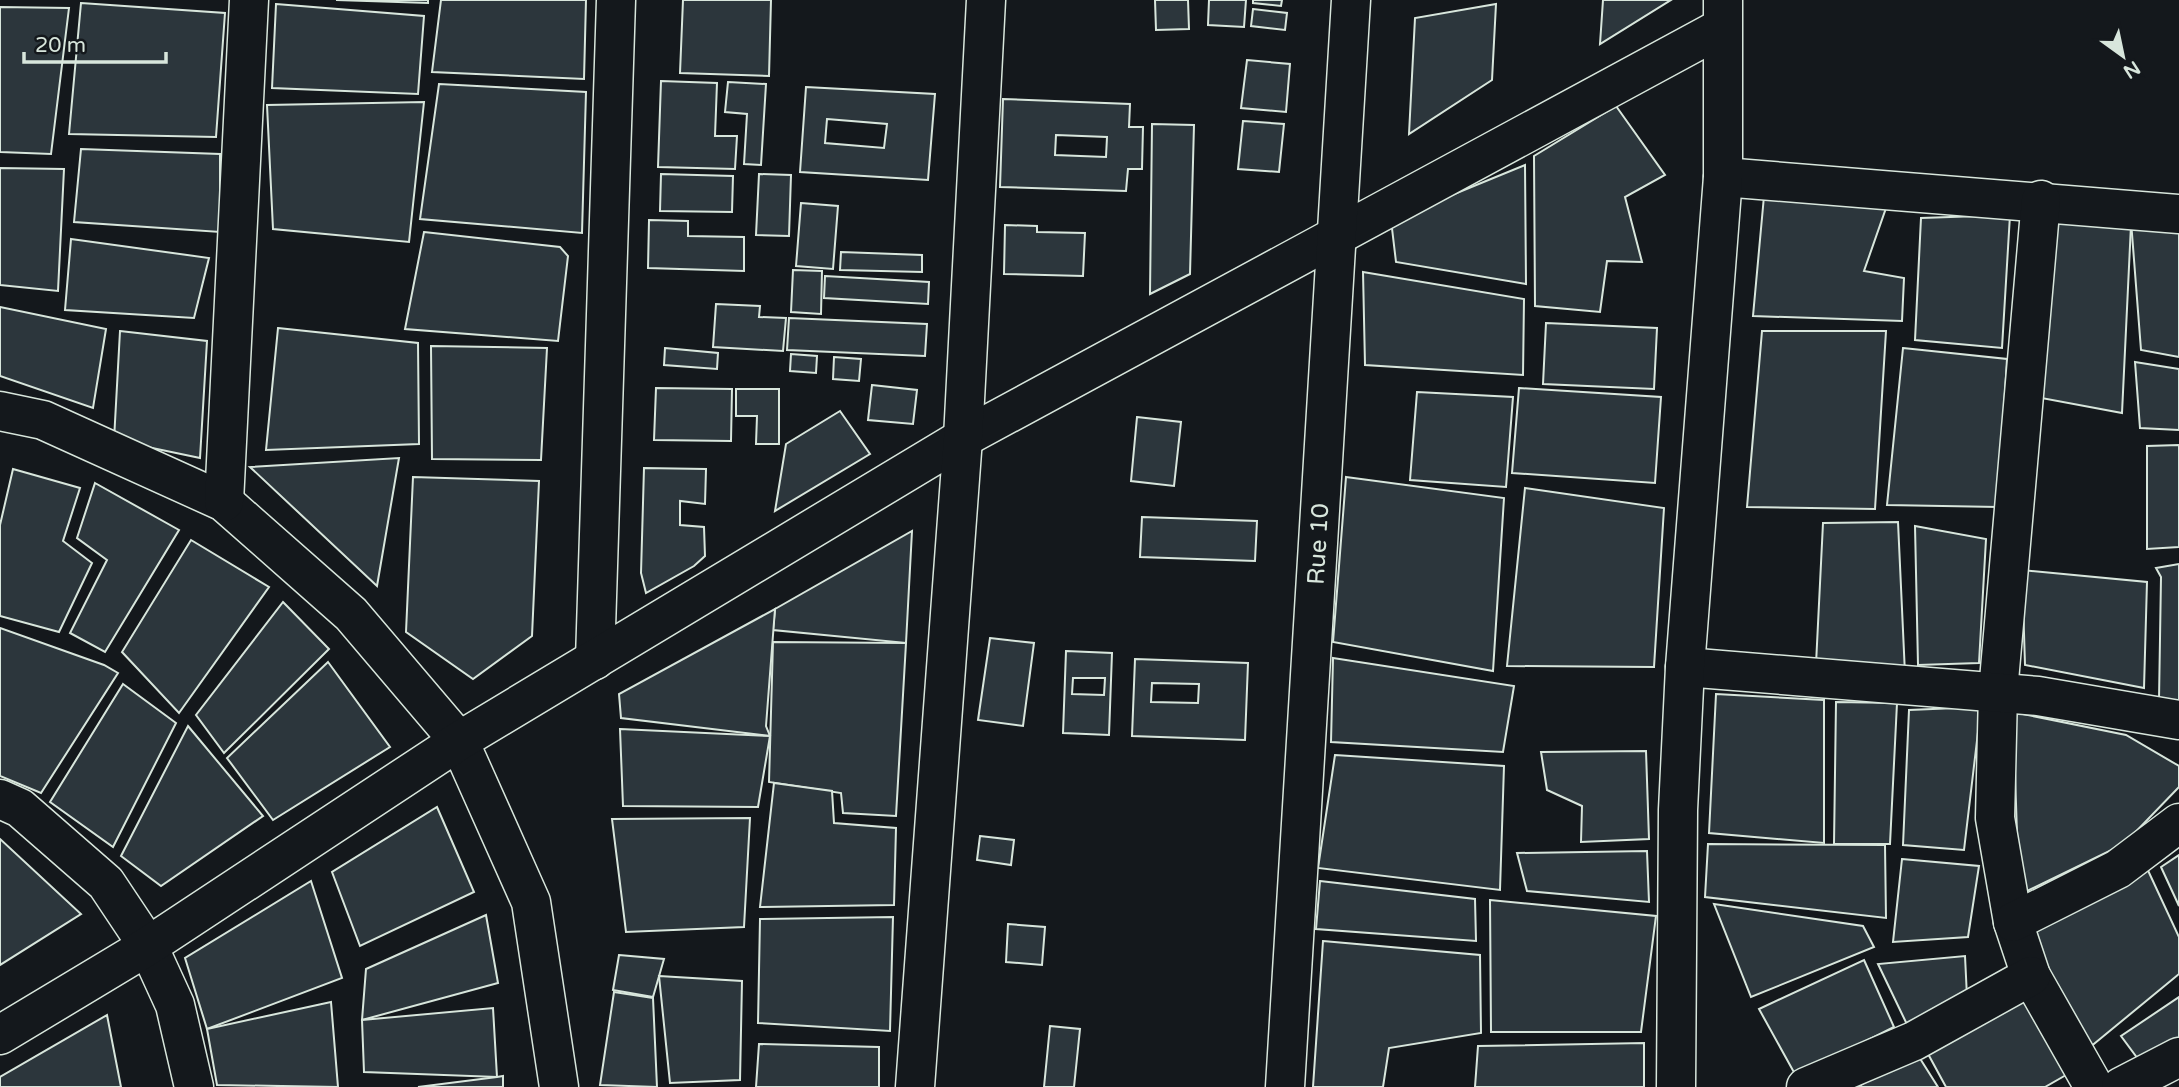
<svg xmlns="http://www.w3.org/2000/svg" width="2179" height="1087" viewBox="0 0 2179 1087" font-family="'Varela Round',sans-serif">
  <style>
    .building { fill: #2c363c; stroke: #d8e6dc; stroke-width: 2; fill-rule: evenodd }
    .lines { fill: none; stroke-linecap: round; stroke-linejoin: round }
    .minor-casing { stroke: #d8e6dc; stroke-width: 41 }
    .minor { stroke: #14181c; stroke-width: 38 }
    .labels { text-anchor: middle; stroke-width: 5; stroke-linejoin: round; paint-order: stroke }
    .street-label { font-size: 24px; fill: #d8e6dc; stroke: #14181c }
  </style>
  <rect width="100%" height="100%" fill="#14181c"/>
  <g class="building">
    <polygon points="336,0 428,0 428,3"/>
    <polygon points="441,0 586,0 584,79 432,72"/>
    <polygon points="683,0 771,0 769,76 680,73"/>
    <polygon points="1155,0 1188,0 1189,29 1156,30"/>
    <polygon points="1209,0 1246,0 1244,27 1208,25"/>
    <polygon points="1253,0 1282,0 1281,6 1253,3"/>
    <polygon points="1603,0 1671,0 1600,44"/>
    <polygon points="81,3 225,13 216,137 69,134"/>
    <polygon points="276,4 424,16 418,94 272,88"/>
    <polygon points="1496,4 1492,80 1409,134 1415,18"/>
    <polygon points="0,7 69,8 51,154 0,152"/>
    <polygon points="1253,9 1287,13 1285,30 1251,26"/>
    <polygon points="1247,60 1290,64 1286,112 1241,108"/>
    <polygon points="661,81 717,83 715,136 737,136 735,169 658,167"/>
    <polygon points="728,82 766,84 761,165 744,164 747,114 725,112"/>
    <polygon points="439,84 586,92 582,233 420,219"/>
    <path d="M806 87 935 94 928 180 800 172ZM827 119 887 124 884 148 825 143Z"/>
    <path d="M1003 99 1130 104 1129 127H1143L1142 169H1128L1126 191 1000 187ZM1056 135 1107 137 1106 157 1055 155Z"/>
    <polygon points="424,102 409,242 273,229 267,105"/>
    <polygon points="1616,106 1665,175 1625,197 1642,262 1607,261 1600,312 1535,306 1534,156"/>
    <polygon points="1243,121 1284,124 1279,172 1238,169"/>
    <polygon points="1152,124 1194,125 1190,274 1150,294"/>
    <polygon points="81,149 220,154 220,232 74,222"/>
    <polygon points="1525,165 1526,284 1396,262 1391,220"/>
    <polygon points="0,168 64,169 58,291 0,285"/>
    <polygon points="661,174 733,176 732,212 660,211"/>
    <polygon points="759,174 791,175 789,236 756,235"/>
    <polygon points="1764,196 1886,208 1864,271 1904,278 1902,321 1753,316"/>
    <polygon points="801,203 838,206 833,269 796,266"/>
    <polygon points="2010,215 2002,348 1915,340 1921,218"/>
    <polygon points="649,220 688,221 688,236 744,237 744,271 648,268"/>
    <polygon points="2049,221 2131,225 2122,413 2036,397"/>
    <polygon points="2131,221 2179,225 2179,357 2141,350"/>
    <polygon points="1005,225 1037,226 1037,232 1085,233 1083,276 1004,274"/>
    <polygon points="424,232 560,247 568,256 558,341 405,329"/>
    <polygon points="71,239 209,258 194,318 65,310"/>
    <polygon points="841,252 922,255 922,272 840,270"/>
    <polygon points="793,270 822,271 821,314 791,312"/>
    <polygon points="1363,272 1524,299 1523,375 1365,365"/>
    <polygon points="825,276 929,282 928,304 824,298"/>
    <polygon points="716,304 760,306 759,317 786,318 783,351 713,347"/>
    <polygon points="0,307 106,329 93,408 0,376"/>
    <polygon points="789,318 927,324 925,356 787,350"/>
    <polygon points="1546,323 1657,328 1654,389 1543,384"/>
    <polygon points="278,328 418,343 419,444 266,450"/>
    <polygon points="120,331 207,341 200,458 114,440"/>
    <polygon points="1762,331 1886,331 1875,509 1747,507"/>
    <polygon points="431,346 547,348 541,460 432,459"/>
    <polygon points="665,348 718,353 717,369 664,365"/>
    <polygon points="1903,348 2007,359 1998,507 1887,505"/>
    <polygon points="791,354 817,356 816,373 790,371"/>
    <polygon points="834,357 861,359 859,381 833,379"/>
    <polygon points="2135,362 2179,369 2179,430 2140,428"/>
    <polygon points="872,385 917,390 913,424 868,420"/>
    <polygon points="656,388 732,389 731,441 654,440"/>
    <polygon points="1519,388 1661,397 1655,483 1512,473"/>
    <polygon points="736,389 779,389 779,444 756,444 757,416 736,416"/>
    <polygon points="1417,392 1513,397 1506,487 1410,480"/>
    <polygon points="840,411 870,454 775,511 786,444"/>
    <polygon points="1137,417 1181,422 1174,486 1131,481"/>
    <polygon points="2179,445 2179,547 2147,549 2147,446"/>
    <polygon points="399,458 377,586 250,467"/>
    <polygon points="644,468 706,469 705,504 680,501 680,525 704,527 705,556 694,566 646,593 641,573"/>
    <polygon points="13,469 80,488 63,541 92,563 59,632 0,616 0,525"/>
    <polygon points="413,477 539,481 532,636 473,679 406,632"/>
    <polygon points="1346,477 1504,498 1493,671 1333,642"/>
    <polygon points="95,483 179,530 105,652 70,633 107,560 77,538"/>
    <polygon points="1525,488 1664,508 1654,667 1507,666"/>
    <polygon points="1142,517 1257,521 1255,561 1140,557"/>
    <polygon points="1898,522 1905,674 1816,664 1823,523"/>
    <polygon points="1915,526 1986,539 1979,663 1918,665"/>
    <polygon points="912,531 906,643 773,630 775,609"/>
    <polygon points="191,540 269,587 179,713 122,652"/>
    <polygon points="2179,564 2179,701 2159,700 2161,577 2156,568"/>
    <polygon points="2022,570 2147,582 2144,688 2025,665"/>
    <polygon points="283,602 329,649 224,753 196,715"/>
    <polygon points="775,609 766,726 770,736 621,718 619,694"/>
    <polygon points="0,628 104,665 118,673 41,793 0,776"/>
    <polygon points="990,638 1034,643 1023,726 978,720"/>
    <polygon points="773,642 906,643 896,816 843,813 841,793 769,782"/>
    <path d="M1066 651 1112 653 1109 735 1063 733ZM1073 678H1105L1104 695 1072 694Z"/>
    <polygon points="1333,658 1514,686 1503,752 1331,742"/>
    <path d="M1135 659 1248 663 1245 740 1132 736ZM1152 683 1199 684 1198 703 1151 702Z"/>
    <polygon points="328,662 390,747 273,820 227,758"/>
    <polygon points="123,684 176,723 113,847 50,802"/>
    <polygon points="1716,694 1824,700 1824,843 1709,833"/>
    <polygon points="1836,702 1897,703 1890,844 1834,844"/>
    <polygon points="1981,707 1964,850 1903,845 1909,710"/>
    <polygon points="2013,712 2126,735 2179,766 2179,787 2124,844 2019,895"/>
    <polygon points="188,726 263,816 161,886 121,856"/>
    <polygon points="620,729 770,736 758,807 623,806"/>
    <polygon points="1646,751 1649,839 1581,842 1582,806 1547,790 1541,752"/>
    <polygon points="1335,755 1504,766 1500,890 1318,868"/>
    <polygon points="774,783 832,791 834,823 896,828 894,905 760,907"/>
    <polygon points="437,807 474,892 360,946 332,872"/>
    <polygon points="750,818 744,927 626,932 612,819"/>
    <polygon points="980,836 1014,840 1011,865 977,860"/>
    <polygon points="0,839 81,914 0,965"/>
    <polygon points="1708,844 1885,845 1886,918 1705,897"/>
    <polygon points="1647,851 1649,902 1527,891 1517,853"/>
    <polygon points="2179,855 2179,906 2161,867"/>
    <polygon points="1902,859 1979,866 1968,937 1893,942"/>
    <polygon points="2145,864 2179,937 2179,974 2089,1048 2028,932"/>
    <polygon points="311,881 342,978 207,1029 185,958"/>
    <polygon points="1320,881 1475,899 1476,941 1316,929"/>
    <polygon points="1490,900 1656,916 1641,1032 1491,1032"/>
    <polygon points="1714,904 1863,926 1874,947 1751,997"/>
    <polygon points="486,915 498,983 362,1020 366,969"/>
    <polygon points="893,917 890,1031 758,1023 760,919"/>
    <polygon points="1008,924 1045,927 1042,965 1006,962"/>
    <polygon points="1323,941 1480,955 1481,1033 1389,1048 1383,1087 1313,1087"/>
    <polygon points="619,955 664,959 653,997 613,990"/>
    <polygon points="1965,956 1967,997 1914,1039 1878,964"/>
    <polygon points="1864,960 1894,1027 1796,1076 1759,1009"/>
    <polygon points="659,976 742,981 740,1080 670,1083"/>
    <polygon points="2025,989 2073,1071 2045,1087 1946,1087 1927,1052"/>
    <polygon points="614,992 653,998 657,1087 600,1085"/>
    <polygon points="2179,997 2179,1043 2141,1063 2121,1036"/>
    <polygon points="331,1002 338,1087 217,1085 207,1029"/>
    <polygon points="493,1008 497,1077 364,1072 362,1020"/>
    <polygon points="107,1015 121,1087 0,1087 0,1077"/>
    <polygon points="1050,1026 1080,1029 1074,1087 1044,1087"/>
    <polygon points="1644,1043 1644,1087 1475,1087 1478,1046"/>
    <polygon points="759,1044 879,1047 879,1087 756,1087"/>
    <polygon points="1914,1049 1938,1087 1858,1087"/>
    <polygon points="503,1076 503,1087 418,1087 497,1077"/>
  </g>
  <g class="lines">
    <g class="minor-casing">
      <g id="minor">
        <polyline points="1723,177 2179,214"/>
        <polyline points="2041,200 1998,692 1995,818 2013,922 2031,976 2094,1087"/>
        <polyline points="0,411 43,420 224,502 351,614 459,741 531,902 559,1087"/>
        <polyline points="224,502 249,0"/>
        <polyline points="595,660 616,0"/>
        <polyline points="1685,667 2038,696 2179,720"/>
        <polyline points="0,799 20,808 106,883 148,946 175,1005 194,1087"/>
        <polyline points="2013,922 2118,869 2179,823"/>
        <polyline points="0,1035 148,946 459,741 963,438 1721,28"/>
        <polyline points="915,1087 963,438 986,0"/>
        <path id="s1" d="M1285 1087 1351 0"/>
        <polyline points="1676,1087 1678,810 1685,667 1723,177 1723,0"/>
        <polyline points="1806,1087 1914,1041 2031,976"/>
        <polyline points="2121,1087 2179,1057"/>
      </g>
    </g>
    <use href="#minor" class="minor"/>
  </g>
  <g class="labels">
    <g class="street-label">
      <text dy="8" stroke="none"><textPath href="#s1" startOffset="544">Rue 10</textPath></text>
    </g>
  </g>
  <g transform="translate(2123 56) rotate(147)" stroke="#14181c" stroke-width="5" paint-order="stroke">
  <path d="M0-5L12 26L0 18L-12 26Z" fill="#d8e6dc"/>
  <text y="-10" font-size="19" font-weight="bold" text-anchor="middle" fill="#d8e6dc">N</text>
  </g>
  <path d="M24 52v10h142v-10" fill="none" stroke="#d8e6dc" stroke-width="3.5"/>
  <text x="35" y="52" font-size="21" fill="#d8e6dc" stroke="#14181c" stroke-width="5" paint-order="stroke">20 m</text>
</svg>
